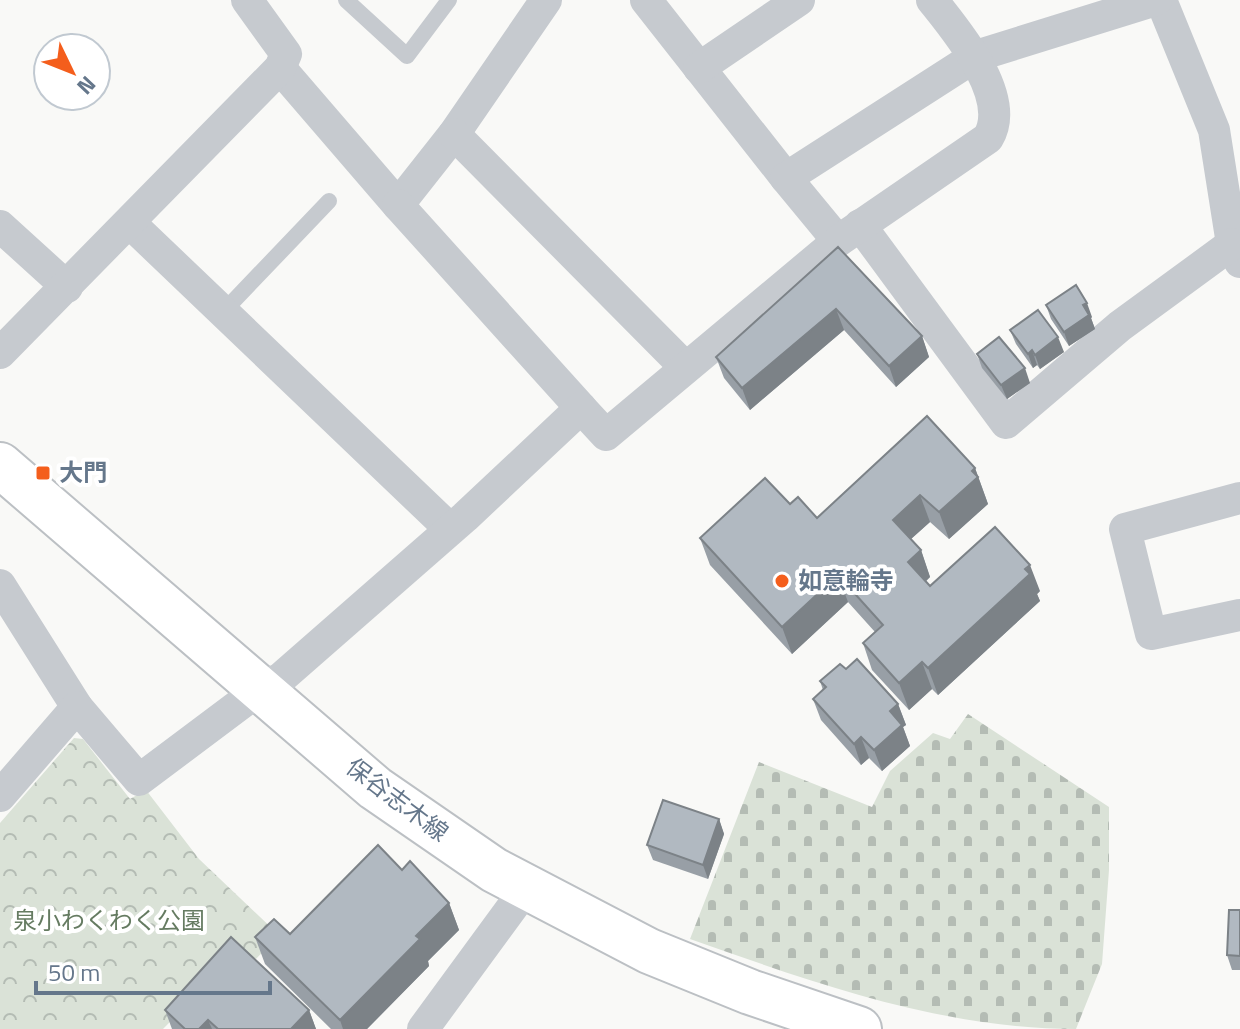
<svg xmlns="http://www.w3.org/2000/svg" width="1240" height="1029" viewBox="0 0 1240 1029" font-family="'Titillium Web','Noto Sans JP',sans-serif">
  <style>
    .cemetery { fill: url(#cemetery-stones) }
    .park { fill: url(#park-crowns) }
    .lines { fill: none; stroke-linecap: round; stroke-linejoin: round }
    .primary-casing { stroke: #bcc0c4; stroke-width: 48 }
    .lane { stroke: #c6cacf; stroke-width: 16 }
    .street { stroke: #c6cacf; stroke-width: 32 }
    .primary { stroke: #fff; stroke-width: 44 }
    .wall { fill: #989fa6 }
    .shaded-wall { fill: #7c8287 }
    .building { fill: #b1b9c1; stroke: #7c8287; stroke-width: 2 }
    .poi-dot { fill: #f45e1c; stroke: #fff; stroke-width: 3 }
    .labels { text-anchor: middle; stroke-width: 8; stroke-linejoin: round; paint-order: stroke }
    .poi-label { font-size: 24px; font-weight: bold; fill: #65778b; stroke: #fff; text-anchor: start }
    .street-label { font-size: 24px; fill: #65778b; stroke: #fff }
    .park-label { font-size: 24px; fill: #657b61; stroke: #fff }
  </style>
  <defs>
    <pattern id="cemetery-stones" width="16" height="16" patternUnits="userSpaceOnUse" patternTransform="scale(2)"><rect width="16" height="16" fill="#dae2d7"/><path d="M2 7V4a2 2 0 0 1 4 0v3zM10 15v-3a2 2 0 0 1 4 0v3z" fill="#b4bcb4"/></pattern>
    <pattern id="park-crowns" width="20" height="18" patternUnits="userSpaceOnUse" patternTransform="scale(2)"><rect width="20" height="18" fill="#dae2d7"/><path d="M2 6a3 3 0 1 1 6 0M12 15a3 3 0 1 1 6 0" fill="none" stroke="#b4bcb4"/></pattern>
  </defs>
  <rect width="100%" height="100%" fill="#f9f9f7"/>
  <path class="cemetery" d="M968 714 1109 807V870L1102 964 1076 1029C942 1029 815 983 690 939L759 762 872 807 890 771 933 733 950 739Z"/>
  <polygon class="park" points="74,738 83,739 130,799 146,790 199,859 279,935 253,962 241,950 163,1029 0,1029 0,823"/>
  <g class="lines">
    <g class="primary-casing">
      <polyline id="primary" points="0,465 375,788 494,870 649,951 750,992 859,1029"/>
    </g>
    <g class="lane">
      <polyline points="346,0 407,56 449,0"/>
      <polyline points="223,312 329,201"/>
    </g>
    <g class="street">
      <polyline points="646,0 786,178"/>
      <polyline points="1161,0 1214,130 1232,244 1240,262"/>
      <polyline points="280,68 398,205 454,134 546,0"/>
      <polyline points="699,68 799,0"/>
      <polyline points="454,134 685,367"/>
      <polyline points="398,205 581,408"/>
      <polyline points="130,223 449,528"/>
      <polyline points="860,225 1006,423 1120,326 1232,244"/>
      <polyline points="0,226 67,287"/>
      <polyline points="838,241 786,178 976,56 1156,0"/>
      <polyline points="0,353 280,68 286,54 247,0"/>
      <polyline points="1240,498 1125,529 1151,634 1240,615"/>
      <polyline points="0,585 77,707"/>
      <path d="M0 796 77 707 139 780 259 690 281 678 465 517 581 408 606 435 838 241 988 138C1013 97 956 30 932 0"/>
      <polyline points="423,1029 527,887"/>
    </g>
    <use href="#primary" class="primary"/>
  </g>
  <g class="wall">
    <polygon points="838,247 922,336 929,357 896,387 844,330 750,410 724,378 716,357"/>
    <polygon points="1046,305 1092,317 1091,318 1095,329 1069,346 1051,319"/>
    <polygon points="1010,330 1064,352 1040,369 1037,365 1033,368 1016,344"/>
    <polygon points="977,354 1030,383 1007,399 982,368"/>
    <polygon points="975,468 988,504 949,539 930,522 911,539 921,550 930,577 926,581 930,586 1040,591 1037,594 1040,601 938,695 932,689 909,710 872,670 863,643 875,632 848,602 792,654 710,565 700,538 790,504 817,518"/>
    <polygon points="846,669 898,704 906,725 903,727 910,746 882,771 869,758 861,765 821,720 813,699 823,690 820,681"/>
    <polygon points="719,819 724,834 708,879 653,860 647,845"/>
    <polygon points="402,870 449,903 459,930 428,961 429,966 367,1029 331,1029 265,964 255,937 290,934"/>
    <polygon points="1240,910 1240,970 1232,970 1227,955"/>
    <polygon points="165,1010 309,1010 316,1029 172,1029"/>
  </g>
  <g class="shaded-wall">
    <polygon points="1087,303 1092,317 1091,318 1095,329 1069,346 1064,332 1083,305"/>
    <polygon points="836,309 844,330 750,410 742,388"/>
    <polygon points="922,336 929,357 896,387 889,366"/>
    <polygon points="1058,337 1064,352 1040,369 1035,355"/>
    <polygon points="1032,350 1037,365 1033,368 1028,354"/>
    <polygon points="1025,368 1030,383 1007,399 1001,385"/>
    <polygon points="975,468 988,504 949,539 939,512"/>
    <polygon points="920,495 930,522 902,547 893,520"/>
    <polygon points="921,550 930,577 918,589 908,562"/>
    <polygon points="1030,565 1040,591 1037,594 1040,601 938,695 928,668"/>
    <polygon points="838,575 848,602 792,654 782,627"/>
    <polygon points="922,662 932,689 909,710 899,683"/>
    <polygon points="898,704 906,725 903,727 910,746 882,771 874,750 890,711"/>
    <polygon points="861,737 869,758 861,765 854,744"/>
    <polygon points="719,819 724,834 708,879 703,865"/>
    <polygon points="449,903 459,930 428,961 429,966 367,1029 343,1029 340,1020 416,936"/>
    <polygon points="309,1010 316,1029 291,1029"/>
    <polygon points="208,1020 212,1029 199,1029"/>
  </g>
  <g class="building">
    <polygon points="838,247 922,336 889,366 836,309 742,388 716,357"/>
    <polygon points="1076,285 1087,303 1083,305 1089,315 1064,332 1046,305"/>
    <polygon points="1038,310 1058,337 1035,355 1032,350 1028,354 1010,330"/>
    <polygon points="999,337 1025,368 1001,385 977,354"/>
    <polygon points="927,416 975,468 972,471 978,477 939,512 920,495 893,520 921,550 908,562 930,586 995,527 1030,565 1025,569 1030,574 928,668 922,662 899,683 863,643 883,625 838,575 782,627 700,538 765,478 790,504 798,497 817,518"/>
    <polygon points="857,659 898,704 890,711 902,725 874,750 861,737 854,744 813,699 826,687 820,681 840,664 846,669"/>
    <polygon points="663,800 719,819 703,865 647,845"/>
    <polygon points="378,845 402,870 410,861 449,903 416,936 420,939 340,1020 255,937 274,919 290,934"/>
    <polygon points="1229,910 1240,910 1240,956 1227,955"/>
    <polygon points="231,937 309,1010 291,1029 218,1029 208,1020 199,1029 185,1029 165,1010"/>
  </g>
  <g class="poi-dot">
    <rect x="35" y="465" width="16" height="16" rx="4"/>
    <circle cx="782" cy="581" r="8"/>
  </g>
  <g class="labels">
    <g class="poi-label">
      <text x="59" y="481">大門</text>
      <text x="798" y="589">如意輪寺</text>
    </g>
    <g class="street-label">
      <text transform="translate(397 800) rotate(37)" y="8">保谷志木線</text>
    </g>
    <g class="park-label">
      <text x="109" y="929">泉小わくわく公園</text>
    </g>
  </g>
  <g transform="translate(72 72) rotate(133)"><circle r="38" fill="#ffffff" stroke="#c1c9d1" stroke-width="2"/>
  <path d="M0-6L14 30L0 20L-14 30Z" fill="#f45e1c"/>
  <text y="-12" font-size="22" font-weight="bold" text-anchor="middle" fill="#65778b">N</text>
  </g>
  <path d="M36 981v12h234v-12" fill="none" stroke="#65778b" stroke-width="4"/>
  <text x="48" y="981" font-size="24" fill="#65778b" stroke="#ffffff" stroke-width="6" paint-order="stroke">50 m</text>
</svg>
